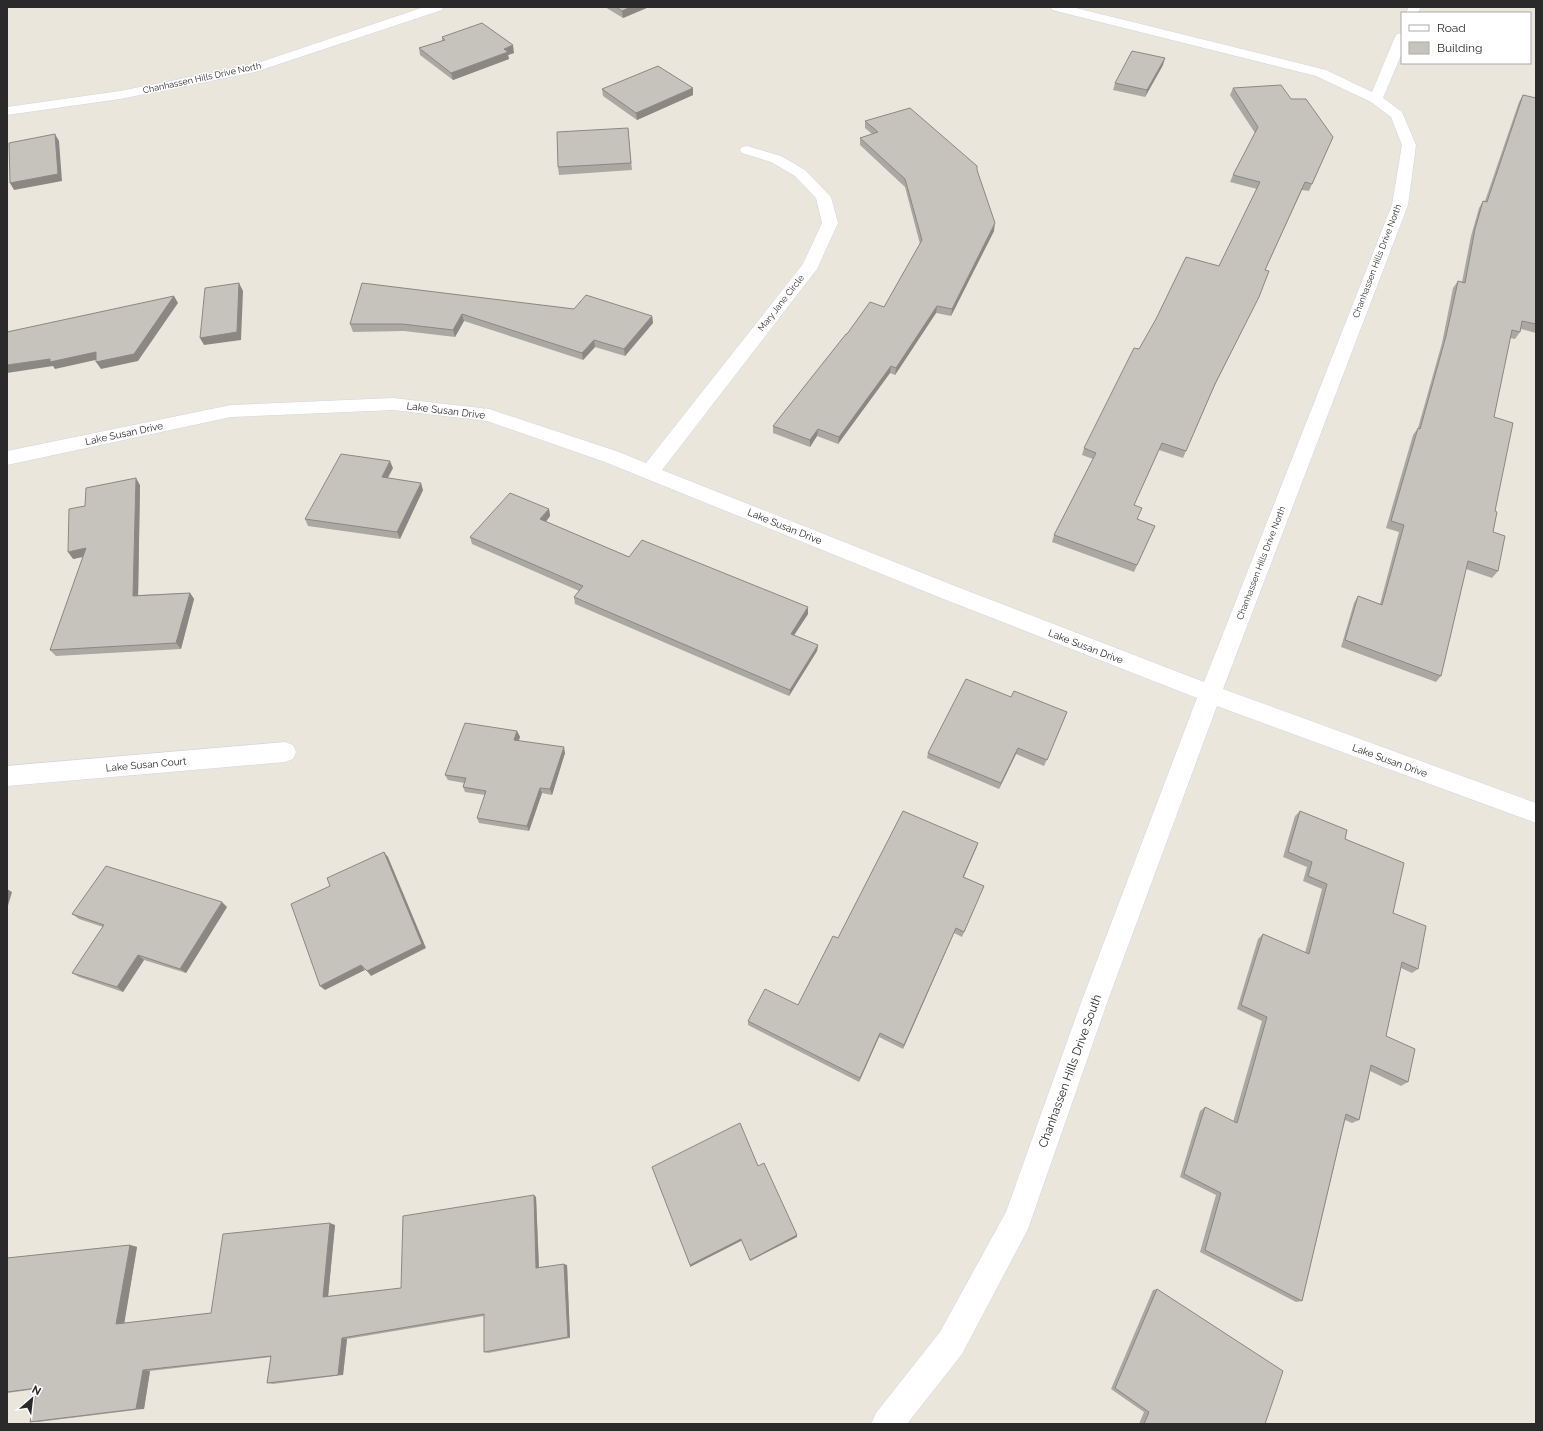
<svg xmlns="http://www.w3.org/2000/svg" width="1543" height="1431" viewBox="0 0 1543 1431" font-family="Raleway,sans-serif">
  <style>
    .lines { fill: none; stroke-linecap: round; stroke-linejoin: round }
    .minor-casing { stroke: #d2d3e1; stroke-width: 1 }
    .minor { fill: #fff; fill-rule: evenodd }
    .wall { fill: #aaa8a2 }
    .shaded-wall { fill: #8b8884 }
    .building { fill: #c6c3bc; stroke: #8b8884 }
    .labels { text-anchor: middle; stroke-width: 3; stroke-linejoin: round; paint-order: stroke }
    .far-street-label { font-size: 9px; fill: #2a2a2a; stroke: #fff }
    .street-label { font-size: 10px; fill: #2a2a2a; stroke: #fff }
    .near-street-label { font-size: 12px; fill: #2a2a2a; stroke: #fff }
  </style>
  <rect width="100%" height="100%" fill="#ebe6dc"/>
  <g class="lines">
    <g class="minor-casing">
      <g id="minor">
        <polygon points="424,7 443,7 442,10 255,72 120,99 7,115 7,107 120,91 252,65"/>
        <polygon points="1051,7 1072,7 1326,70 1372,92 1395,37 1397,34 1402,33 1402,53 1383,98 1402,112 1416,145 1408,205 1223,689 1536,803 1536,823 1217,706 1108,1000 1028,1229 962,1354 907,1424 871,1424 876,1413 940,1332 1006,1212 1082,1000 1197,698 941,598 605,462 487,421 393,410 231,417 7,465 7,451 231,405 393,398 489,409 619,452 646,463 803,264 822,223 816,198 795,176 771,162 742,153 740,150 742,147 747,146 781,156 805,170 831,197 838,223 817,269 662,470 955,586 1204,682 1392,205 1402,145 1391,117 1371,102 1316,76 1052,10"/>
        <polygon points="1409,7 1421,7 1418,13 1406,13"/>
        <polygon points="285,742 293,745 296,752 293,759 285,762 7,786 7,766"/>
      </g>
    </g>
    <use href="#minor" class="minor"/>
  </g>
  <g class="wall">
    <polygon points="605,7 649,7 623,18"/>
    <polygon points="442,37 514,53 508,55 509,59 453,80 420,55 419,48 442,41"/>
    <polygon points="1163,65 1145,97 1113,90 1115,83"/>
    <polygon points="1233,88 1291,99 1333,137 1309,191 1302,190 1265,270 1255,304 1212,391 1183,458 1159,450 1134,505 1137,519 1155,526 1134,572 1052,542 1054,535 1093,459 1082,455 1084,448 1139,349 1219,266 1257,189 1230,182 1233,175 1255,133 1230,95"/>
    <polygon points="602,89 693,95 637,120 603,96"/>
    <polygon points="1523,95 1536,98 1536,333 1521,329 1520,332 1515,339 1510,338 1494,417 1495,511 1493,532 1498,571 1492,578 1466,569 1441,676 1436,682 1341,647 1354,603 1358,596 1380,604 1399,532 1386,528 1413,435 1418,428 1442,343 1453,288 1458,281 1462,282 1471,236 1479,208 1483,201 1485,201 1519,102"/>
    <polygon points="865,121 977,170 994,231 951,316 936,313 895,375 890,373 838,444 817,436 810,447 773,433 773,426 847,334 884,307 920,244 905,187 860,145 860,138 872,134 865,128"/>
    <polygon points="628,128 632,170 559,175 558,167"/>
    <polygon points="362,283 574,309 652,316 653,323 625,356 595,347 583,360 464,321 455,337 404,331 353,332 350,324"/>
    <polygon points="393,468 388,478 423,490 400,539 308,526 305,519"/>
    <polygon points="140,485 138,595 190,593 194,599 181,649 56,656 50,650 83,557 73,559 85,506"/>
    <polygon points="549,509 550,516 546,522 629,557 808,607 808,614 794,635 818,645 817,651 789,696 575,604 574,597 579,591 472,544 470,537"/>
    <polygon points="1011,697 1067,712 1044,766 1016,754 999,789 927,758 928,753"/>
    <polygon points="517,731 520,737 518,741 565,753 552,795 542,793 529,831 479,823 477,818 485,795 465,792 463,787 464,783 448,780 445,775"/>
    <polygon points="1300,811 1345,839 1393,913 1418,969 1412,973 1401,968 1386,1036 1408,1082 1401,1086 1370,1071 1359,1120 1352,1123 1345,1120 1302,1301 1296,1302 1200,1252 1216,1195 1180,1177 1200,1111 1205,1107 1233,1122 1262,1021 1237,1009 1258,939 1263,934 1305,953 1322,889 1303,881 1307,867 1283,857 1295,816"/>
    <polygon points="978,843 964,877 984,886 962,937 954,933 903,1049 879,1037 859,1082 748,1025 748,1021 798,1005 838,938"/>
    <polygon points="227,907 186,973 144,960 123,992 79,977 72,973 103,927 79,919 72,914"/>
    <polygon points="536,1197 539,1267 567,1265 570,1338 488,1353 484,1352 484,1316 347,1339 343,1375 273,1384 267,1383 271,1357 150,1371 144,1409 38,1422 30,1422 37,1389 7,1393 7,1258 130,1245 137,1247 124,1323 211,1313 335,1225 328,1296 401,1288"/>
    <polygon points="1157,1289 1265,1424 1139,1424 1144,1412 1111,1389 1153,1290"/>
  </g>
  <g class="shaded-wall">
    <polygon points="631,7 649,7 623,18 622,11"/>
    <polygon points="513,45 514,53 508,55 509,59 453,80 451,73 504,49"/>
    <polygon points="1165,58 1163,65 1145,97 1147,90"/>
    <polygon points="693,88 693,95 637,120 636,113"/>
    <polygon points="55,134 59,141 62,181 14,190 10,183"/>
    <polygon points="995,223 994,231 951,316 952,309"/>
    <polygon points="239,283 243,291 241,340 204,345 200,338"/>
    <polygon points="174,296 178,303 138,361 101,369 96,362"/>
    <polygon points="937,306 936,313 895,375 896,368"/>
    <polygon points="462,314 464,321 455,337 453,330"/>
    <polygon points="652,316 653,323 625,356 624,349"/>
    <polygon points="594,340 595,347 583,360 582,353"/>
    <polygon points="96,352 100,359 55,369 53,366 7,373 7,365"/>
    <polygon points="891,366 890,373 838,444 839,437"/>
    <polygon points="818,429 817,436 810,447 810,440"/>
    <polygon points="390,461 393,468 384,484 382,477"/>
    <polygon points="136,478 140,485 138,602 133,596"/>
    <polygon points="421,483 423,490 400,539 397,532"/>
    <polygon points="549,509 550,516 542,526 540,519"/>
    <polygon points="86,548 91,555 73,559 68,552"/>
    <polygon points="190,593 194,599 181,649 176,643"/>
    <polygon points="808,607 808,614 791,640 791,634"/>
    <polygon points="818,645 817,651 789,696 790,690"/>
    <polygon points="517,731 520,737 517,746 514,740"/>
    <polygon points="564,747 565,753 552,795 550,789"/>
    <polygon points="1018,748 1016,754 999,789 1001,783"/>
    <polygon points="540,788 542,793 529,831 527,826"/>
    <polygon points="978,843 976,849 961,882 963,877"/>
    <polygon points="384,852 388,857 426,948 371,976 367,971"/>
    <polygon points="7,889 12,892 7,909"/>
    <polygon points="222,902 227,907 186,973 180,969"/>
    <polygon points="956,928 954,933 903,1049 904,1045"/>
    <polygon points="138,955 144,960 123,992 117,987"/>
    <polygon points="361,965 365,970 325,990 320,986"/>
    <polygon points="880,1033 879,1037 859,1082 860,1078"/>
    <polygon points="534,1195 536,1197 539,1270 536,1268"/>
    <polygon points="330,1223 335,1225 328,1298 323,1297"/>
    <polygon points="797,1235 797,1237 750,1261 750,1260"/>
    <polygon points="741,1239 741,1241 690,1267 690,1265"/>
    <polygon points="130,1245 137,1247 124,1325 116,1324"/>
    <polygon points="564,1264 567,1265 570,1338 568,1337"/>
    <polygon points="342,1338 347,1339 343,1375 338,1375"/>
    <polygon points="143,1370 150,1371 144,1409 136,1409"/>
  </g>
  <g class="building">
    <polygon points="616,7 631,7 622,11"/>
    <polygon points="482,23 513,45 504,49 508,52 451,73 419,48 445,40 442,37"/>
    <polygon points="1132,51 1165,58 1147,90 1115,83"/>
    <polygon points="658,66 693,88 636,113 602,89"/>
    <polygon points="1281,85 1291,99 1306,99 1333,137 1312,184 1305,182 1265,270 1269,271 1259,297 1215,384 1186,451 1162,443 1134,505 1142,508 1137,519 1155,526 1137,565 1054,535 1096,453 1084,448 1134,348 1139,349 1156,319 1186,257 1219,266 1260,182 1233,175 1258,127 1233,88"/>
    <polygon points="1523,95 1536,98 1536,324 1522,321 1520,332 1512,330 1494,417 1513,423 1495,511 1497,512 1493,532 1505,536 1498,571 1468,561 1441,676 1345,640 1358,596 1382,605 1404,525 1391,521 1418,428 1420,429 1446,336 1458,281 1465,283 1475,229 1483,201 1487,202"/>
    <polygon points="910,108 977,166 977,170 995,223 952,309 937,306 896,368 891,366 839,437 818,429 810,440 773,426 846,334 847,334 870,302 884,307 922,240 905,179 860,138 878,132 865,121"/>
    <polygon points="628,128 631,163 558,167 557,132"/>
    <polygon points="55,134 58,174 10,183 9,143"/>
    <polygon points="239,283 237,332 200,338 205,288"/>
    <polygon points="362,283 574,309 586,295 652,316 624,349 594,340 582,353 462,314 453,330 402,324 350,324"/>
    <polygon points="174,296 134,354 96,362 96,352 50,362 50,359 7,365 7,332"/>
    <polygon points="341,454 390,461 382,477 421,483 397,532 305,519"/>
    <polygon points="136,478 133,596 190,593 176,643 50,650 86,548 68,552 69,509 85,506 86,488"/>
    <polygon points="510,493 549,509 540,519 629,557 642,540 808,607 791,634 818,645 790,690 574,597 583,586 470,537"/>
    <polygon points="966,679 1011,697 1014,691 1067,712 1047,760 1018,748 1001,783 928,753"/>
    <polygon points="465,723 517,731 514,740 564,747 550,789 540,788 527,826 477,818 486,791 463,787 466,778 445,775"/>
    <polygon points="903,811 978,843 963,877 984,886 964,932 956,928 904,1045 880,1033 860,1078 748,1021 765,989 798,1005 833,936 838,938"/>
    <polygon points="1300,811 1347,830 1345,839 1404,863 1393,913 1426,926 1418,969 1402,962 1386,1036 1415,1049 1408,1082 1371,1065 1359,1120 1346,1114 1302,1301 1205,1250 1221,1193 1184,1174 1205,1107 1237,1123 1267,1017 1241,1005 1263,934 1309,954 1327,884 1308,876 1312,862 1288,852"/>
    <polygon points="384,852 422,944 367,971 361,965 320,986 291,904 330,886 327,878"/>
    <polygon points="106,866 222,902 180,969 138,955 117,987 72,973 104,925 72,914"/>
    <polygon points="740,1123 758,1166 764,1163 797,1235 750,1260 741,1239 690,1265 652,1167"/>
    <polygon points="534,1195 536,1268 564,1264 568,1337 484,1352 484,1314 342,1338 338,1375 267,1383 271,1356 143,1370 136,1409 30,1422 37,1388 7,1392 7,1258 130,1245 116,1324 211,1313 223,1234 330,1223 323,1297 401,1288 403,1216"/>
    <polygon points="1157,1289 1283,1371 1265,1424 1144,1424 1149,1412 1115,1388"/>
  </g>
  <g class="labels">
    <g class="far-street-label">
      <text transform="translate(202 78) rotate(-12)" y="3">Chanhassen Hills Drive North</text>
      <text transform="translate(1377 261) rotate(-69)" y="3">Chanhassen Hills Drive North</text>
      <text transform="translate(781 303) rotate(-52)" y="3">Mary Jane Circle</text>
      <text transform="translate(1261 563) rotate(-69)" y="3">Chanhassen Hills Drive North</text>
    </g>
    <g class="street-label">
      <text transform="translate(446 410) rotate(7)" y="4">Lake Susan Drive</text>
      <text transform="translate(124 433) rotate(-12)" y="4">Lake Susan Drive</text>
      <text transform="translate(785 526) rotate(22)" y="4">Lake Susan Drive</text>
      <text transform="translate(1086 646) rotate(21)" y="4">Lake Susan Drive</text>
      <text transform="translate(1390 760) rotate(20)" y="4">Lake Susan Drive</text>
      <text transform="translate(146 764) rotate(-5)" y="4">Lake Susan Court</text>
    </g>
    <g class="near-street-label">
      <text transform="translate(1070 1071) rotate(-70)" y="4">Chanhassen Hills Drive South</text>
    </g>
  </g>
  <rect width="1543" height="1431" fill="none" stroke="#2a2a2a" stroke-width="16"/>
  <rect x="1401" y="12" width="130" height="52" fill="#ffffff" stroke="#aaaaaa"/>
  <rect x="1409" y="25" width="20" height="6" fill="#ffffff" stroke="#aaaaaa"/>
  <text x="1437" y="32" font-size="12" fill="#2a2a2a">Road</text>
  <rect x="1409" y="42" width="20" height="12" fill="#c6c3bc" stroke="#aaaaaa"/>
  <text x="1437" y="52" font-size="12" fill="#2a2a2a">Building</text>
  <g transform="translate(32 1399) rotate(28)" stroke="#ffffff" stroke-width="3" paint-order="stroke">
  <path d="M0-3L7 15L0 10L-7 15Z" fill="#2a2a2a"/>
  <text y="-6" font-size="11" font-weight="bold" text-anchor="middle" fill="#2a2a2a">N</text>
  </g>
</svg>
